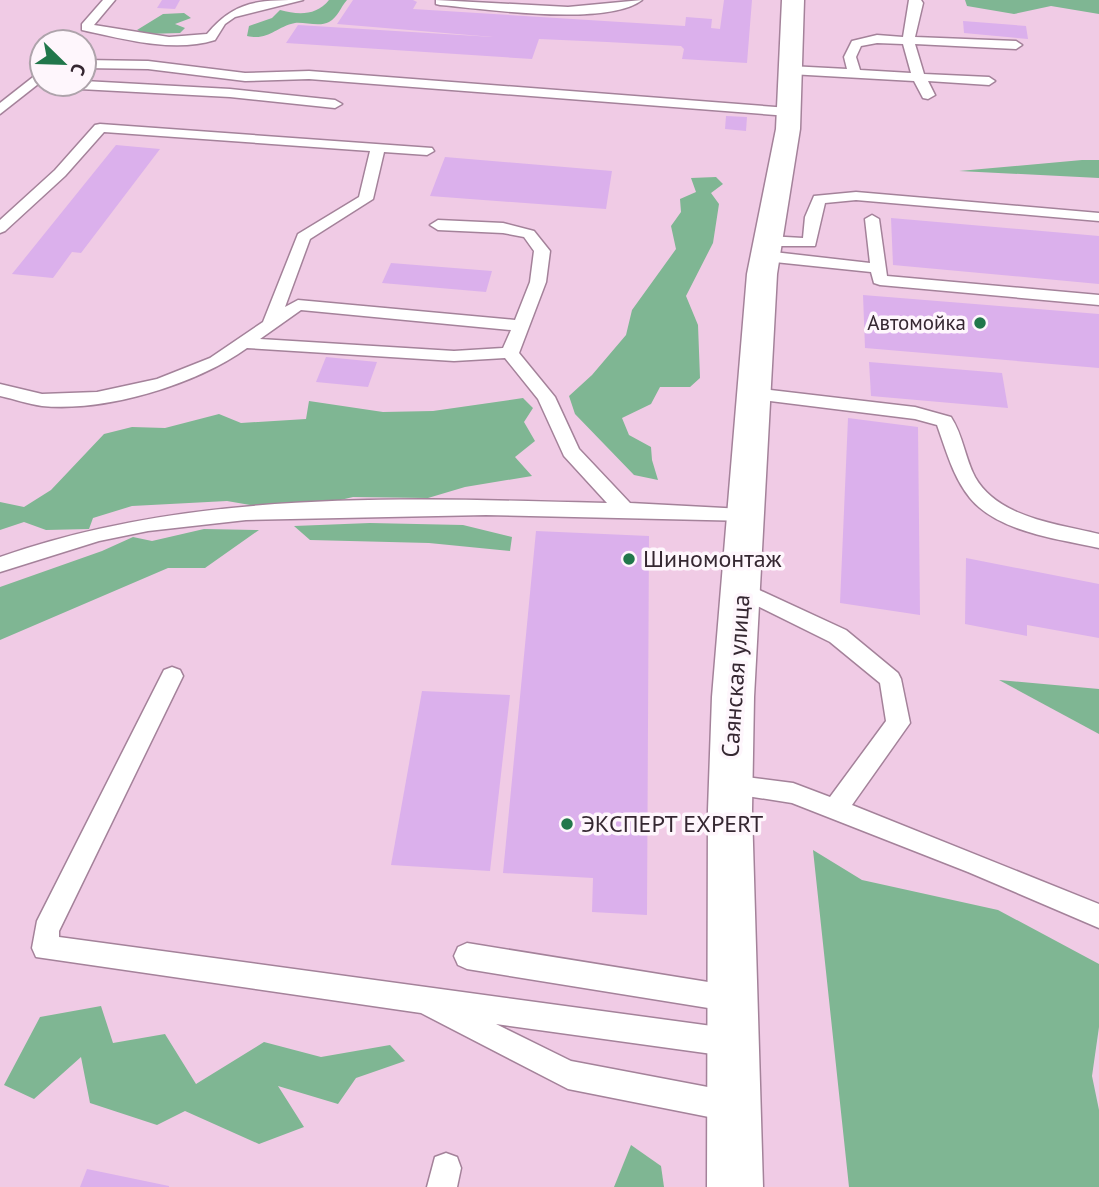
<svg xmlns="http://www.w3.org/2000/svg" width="1099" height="1187" viewBox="0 0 1099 1187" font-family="'PT Sans',sans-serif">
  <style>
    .green { fill: #7fb693 }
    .building { fill: #dbb0ec }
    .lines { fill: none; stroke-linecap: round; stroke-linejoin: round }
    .service-casing { stroke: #a4829a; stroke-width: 3 }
    .tertiary-casing { stroke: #a4829a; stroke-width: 3 }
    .service { fill: #fff; fill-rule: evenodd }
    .tertiary { fill: #fff; fill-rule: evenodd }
    .poi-dot { fill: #21774b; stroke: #fef6fc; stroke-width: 2.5 }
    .labels { text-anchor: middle; stroke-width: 7; stroke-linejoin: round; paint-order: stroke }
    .far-poi-label { font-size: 21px; fill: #352731; stroke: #fef6fc; text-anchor: end }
    .poi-label { font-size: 24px; fill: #352731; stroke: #fef6fc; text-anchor: start }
    .street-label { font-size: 24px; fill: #352731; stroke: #fef6fc }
  </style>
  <rect width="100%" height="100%" fill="#f0cbe5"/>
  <g class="green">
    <path d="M329 0H347C340 8 338 17 329 22 320 27 305 22 295 23 275 27 269 41 247 36L249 26 272 18 280 10C298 15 316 16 329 0Z"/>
    <polygon points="965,0 1099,0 1099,14 1051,6 1014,14 967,6"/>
    <polygon points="184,13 191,18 175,24 185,28 180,33 146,34 137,30 163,14"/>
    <polygon points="1082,160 1099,160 1099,178 959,171"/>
    <polygon points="716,177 723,184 711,193 719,204 713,243 686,296 698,325 700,378 690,387 660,387 651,404 622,418 629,435 651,447 652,460 658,480 634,475 575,414 569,396 592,375 626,335 632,310 676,249 671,226 681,212 680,199 696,192 691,178"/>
    <polygon points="523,398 533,408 524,422 535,441 515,457 532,476 465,487 428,498 353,497 332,502 256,506 227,501 132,506 93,518 89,529 46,530 24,522 0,530 0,502 24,507 51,490 104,434 132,427 165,428 219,414 241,423 306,419 309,401 383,412 433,411"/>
    <polygon points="370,523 463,525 512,537 510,551 429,543 310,540 294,526"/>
    <polygon points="204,529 259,530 205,568 168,568 0,640 0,587 102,551 133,537 152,541"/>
    <polygon points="999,680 1099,689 1099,734"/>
    <polygon points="813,850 862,880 998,910 1099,964 1099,1027 1092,1076 1099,1110 1099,1187 849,1187"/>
    <polygon points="101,1006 113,1043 165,1034 196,1084 264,1042 321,1057 390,1045 405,1061 356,1078 338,1104 278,1086 304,1127 259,1144 185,1111 157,1125 90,1103 81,1057 34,1099 4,1085 40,1017"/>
    <polygon points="631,1145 661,1166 664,1187 614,1187"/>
  </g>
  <g class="building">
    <polygon points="162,0 180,0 175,9 157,8"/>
    <polygon points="353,0 413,0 417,2 413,9 685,26 686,17 712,19 711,28 720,29 724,0 752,0 747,63 682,59 684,49 681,46 607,42 539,39 532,59 286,43 298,25 493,37 337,24"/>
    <polygon points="963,21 1026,26 1028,39 964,33"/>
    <polygon points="726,116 747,117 746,131 725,129"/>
    <polygon points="116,145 160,149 81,253 72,252 53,278 12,274"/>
    <polygon points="445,157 612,171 606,209 430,196"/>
    <polygon points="891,218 1099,236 1099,284 893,265"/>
    <polygon points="391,263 492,271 486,292 382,283"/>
    <polygon points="863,295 1099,314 1099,368 865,348"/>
    <polygon points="326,357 377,362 368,387 316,382"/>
    <polygon points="869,362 1002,373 1008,408 871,396"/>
    <polygon points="848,418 918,427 920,615 840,603"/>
    <polygon points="536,531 649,536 647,915 592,912 593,878 503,873"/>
    <polygon points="966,558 1099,584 1099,638 1027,625 1027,636 965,624"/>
    <polygon points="422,691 510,695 490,871 391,865"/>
    <polygon points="87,1169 169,1186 169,1187 80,1187"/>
  </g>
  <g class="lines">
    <g class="service-casing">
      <g id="service">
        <path d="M103 0H115L94 25 169 37 207 34C235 0 260 0 303 0L235 17 225 24 215 40C174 53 123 39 82 30V24Z"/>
        <path d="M436 0 568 7 642 0C607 27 485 9 440 5L436 4Z"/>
        <path d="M909 0H921L923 3 915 37 1016 41 1022 45 1016 49 915 44 924 74 989 77 995 81 989 85 928 81 935 95 928 99 923 98 914 81 790 74 784 70 790 66 847 69 844 57 852 41 877 35 903 37ZM877 43 903 44 911 73 860 70 856 57 861 46Z"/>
        <polygon points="84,60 148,61 245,73 309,71 789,108 796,112 789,116 309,79 245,81 148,69 84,68"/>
        <polygon points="42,70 42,81 0,114 0,103"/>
        <polygon points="84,81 230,89 335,100 342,104 335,108 230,97 61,88 55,84 84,84"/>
        <path d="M100 124 432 148 434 151 427 155 384 152 373 199 310 239 285 307 298 300 515 320 530 282 534 251 524 237 503 233 438 230 430 225 438 220 503 223 534 231 550 251 546 282 519 353 555 397 579 449 630 503 743 509 753 516 750 521 486 515 246 520 148 531 99 541 0 572V557C194 489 404 498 607 503L564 456 538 399 505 358 454 361 247 348C195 385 106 412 42 406 28 404 14 399 0 396V384L42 394 97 392 157 379 210 358 263 322 298 234 359 197 370 151 104 132 65 176 5 231 0 233V220L55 170 95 125ZM301 310 511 330 503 348 454 351 260 339Z"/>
        <polygon points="856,192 1099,213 1099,221 856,200 825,203 815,246 768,246 760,241 768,236 803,238 805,217 814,196"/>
        <polygon points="872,215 879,219 887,276 1099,295 1099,305 880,285 874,283 871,272 765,261 757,256 765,251 870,263 865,219"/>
        <path d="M753 388 915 407 951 417C963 435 965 458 975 477 998 518 1058 524 1099 534V548C1058 539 998 532 970 498 953 477 946 450 937 425L915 419 747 398 744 394 747 390Z"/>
        <polygon points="742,582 846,630 898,673 901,679 910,723 852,805 1099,904 1099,928 968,872 792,803 721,792 718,785 721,778 730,775 793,783 830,797 886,721 880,683 830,642 735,595 732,590 735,585"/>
        <polygon points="172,667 180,670 183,676 59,931 59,937 734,1029 744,1033 748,1043 744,1053 734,1057 496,1024 571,1061 734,1092 744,1097 749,1107 744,1117 734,1122 568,1089 421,1013 36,957 32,948 37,921 164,670"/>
        <polygon points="467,943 733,986 743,990 747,999 743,1008 733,1012 467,969 458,965 454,956 458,947"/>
        <polygon points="446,1153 457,1157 461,1168 457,1187 427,1187 435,1157"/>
      </g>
    </g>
    <g class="tertiary-casing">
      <polygon id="tertiary" points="782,0 804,0 800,129 777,274 754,697 752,810 763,1187 707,1187 708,810 712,697 747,274 776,129"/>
    </g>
    <use href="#service" class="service"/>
    <use href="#tertiary" class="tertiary"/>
  </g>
  <g class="poi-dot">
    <circle cx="980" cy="323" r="7"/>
    <circle cx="629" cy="559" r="7"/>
    <circle cx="567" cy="824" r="7"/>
  </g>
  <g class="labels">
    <g class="far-poi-label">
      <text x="966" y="330">Автомойка</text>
    </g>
    <g class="poi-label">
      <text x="643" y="567">Шиномонтаж</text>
      <text x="581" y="832">ЭКСПЕРТ EXPERT</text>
    </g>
    <g class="street-label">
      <text transform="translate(736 676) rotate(-86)" y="8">Саянская улица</text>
    </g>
  </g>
  <g transform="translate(63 63) rotate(113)"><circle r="33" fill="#fef6fc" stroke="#aea3ab" stroke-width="2"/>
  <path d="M0-5L12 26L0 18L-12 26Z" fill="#21774b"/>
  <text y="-10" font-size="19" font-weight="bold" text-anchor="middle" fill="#352731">С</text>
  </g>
</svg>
